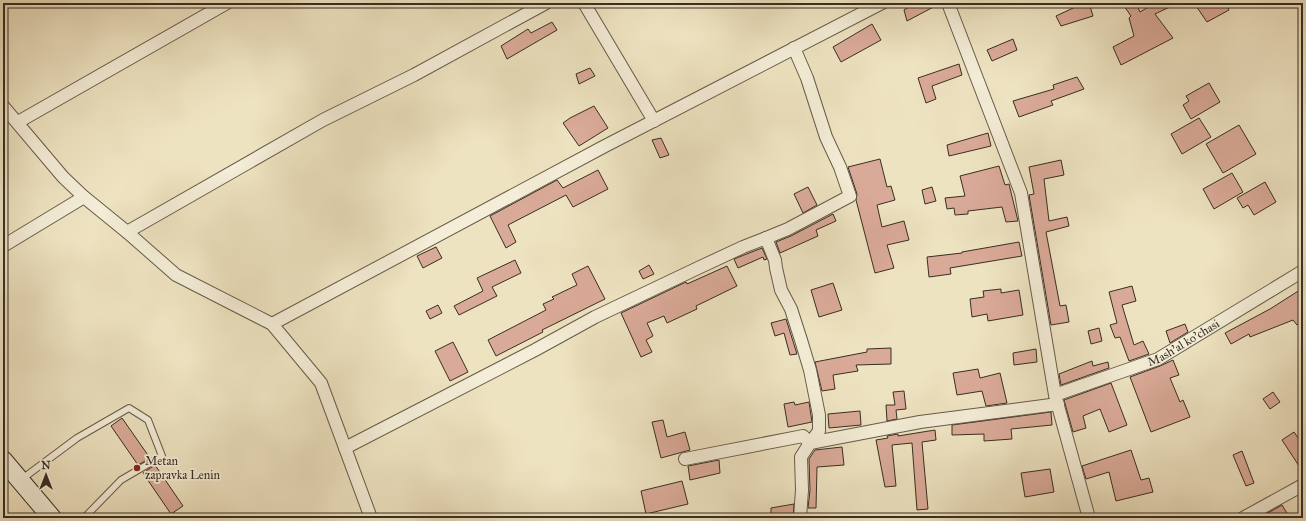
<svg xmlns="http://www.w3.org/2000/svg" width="1306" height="521" viewBox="0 0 1306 521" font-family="'IM FELL Great Primer',serif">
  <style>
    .building { fill: #daaa98; stroke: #382e22 }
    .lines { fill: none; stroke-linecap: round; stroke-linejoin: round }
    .service-casing { stroke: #665b4a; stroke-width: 8 }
    .minor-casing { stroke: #665b4a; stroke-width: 14 }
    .secondary-casing { stroke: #382e22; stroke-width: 20 }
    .service { stroke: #f4edd7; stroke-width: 6 }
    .minor { stroke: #f4edd7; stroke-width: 12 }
    .secondary { stroke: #f4edd7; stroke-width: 18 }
    .poi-dot { fill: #8f2418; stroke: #f4edd7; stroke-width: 1.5 }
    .labels { text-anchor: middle; stroke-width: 3.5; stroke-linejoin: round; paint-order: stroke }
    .street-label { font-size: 12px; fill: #382e22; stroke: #f4edd7 }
    .poi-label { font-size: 12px; fill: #382e22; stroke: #f4edd7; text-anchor: start }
  </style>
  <rect width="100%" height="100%" fill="#eee3c1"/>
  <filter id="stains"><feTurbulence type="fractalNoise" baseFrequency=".005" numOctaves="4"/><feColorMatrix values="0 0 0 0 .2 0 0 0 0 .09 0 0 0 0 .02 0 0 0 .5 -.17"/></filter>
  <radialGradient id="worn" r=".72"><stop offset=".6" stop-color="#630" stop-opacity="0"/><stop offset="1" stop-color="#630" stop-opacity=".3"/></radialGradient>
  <g class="building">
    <polygon points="915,3 941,3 907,21 904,10"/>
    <polygon points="1084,3 1089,3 1093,16 1061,26 1056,16"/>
    <polygon points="1122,3 1136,3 1140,12 1155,3 1178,3 1155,14 1173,38 1121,65 1113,47 1134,36 1129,18 1131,16"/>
    <polygon points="1194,3 1226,3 1229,10 1207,22"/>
    <polygon points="552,22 557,30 507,59 501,46 528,29 531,33"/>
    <polygon points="872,24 881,40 841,62 833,47"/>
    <polygon points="1013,39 1017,50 992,61 987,50"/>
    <polygon points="959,64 962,75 932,86 936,99 926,103 918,78"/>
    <polygon points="590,68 595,76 579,84 576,74"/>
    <polygon points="1077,77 1084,89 1051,101 1053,105 1019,117 1013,101 1054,89 1053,85"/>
    <polygon points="1209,83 1220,102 1191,119 1183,105 1189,101 1186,96"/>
    <polygon points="594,106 608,128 579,146 563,123 570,118"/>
    <polygon points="1199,118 1211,137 1182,154 1171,134"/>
    <polygon points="1239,125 1256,154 1223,173 1206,144"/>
    <polygon points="988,133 991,146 949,156 947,145"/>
    <polygon points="661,138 669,155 660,158 652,140"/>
    <polygon points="880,159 887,187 891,186 895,200 877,205 882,227 904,221 909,240 887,245 894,268 875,273 856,200 857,194 848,167"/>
    <polygon points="1061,160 1064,175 1044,179 1049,221 1067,217 1069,226 1046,232 1060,306 1066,305 1069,322 1051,325 1029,195 1034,194 1029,167"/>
    <polygon points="999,166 1005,185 1009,184 1018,221 1006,222 1002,207 968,211 968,214 955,215 954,208 947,209 945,198 965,196 960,176"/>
    <polygon points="598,170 608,189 573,207 566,195 508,225 516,242 506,248 490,216 557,180 563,188"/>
    <polygon points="1232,173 1243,192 1214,209 1203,189"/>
    <polygon points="1265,182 1276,202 1254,215 1248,205 1243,208 1237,198"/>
    <polygon points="808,187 817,205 803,213 794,194"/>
    <polygon points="932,187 936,201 925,204 922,190"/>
    <polygon points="833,214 836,221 816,230 818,236 780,253 776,242 791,236"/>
    <polygon points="1019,242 1022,256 950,268 951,274 929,277 927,257 962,253 962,252"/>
    <polygon points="436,247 442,258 423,268 417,256"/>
    <polygon points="762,248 767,259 764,260 763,257 738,268 734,259"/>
    <polygon points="515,260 521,273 492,287 497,296 459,315 454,306 483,291 477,278"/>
    <polygon points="649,265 654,274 643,279 639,271"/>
    <polygon points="588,266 605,299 542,330 543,332 496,356 488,340 546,310 543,304 554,299 552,297 577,285 572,274"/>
    <polygon points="727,266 737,286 696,306 697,309 667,323 664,316 647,323 653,336 646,340 652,352 641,357 621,313 686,282 687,284"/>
    <polygon points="833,283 842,310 819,317 811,290"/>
    <polygon points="1132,286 1136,301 1122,305 1134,345 1143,341 1149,354 1129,361 1120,337 1115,338 1110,325 1117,323 1109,292"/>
    <polygon points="1303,288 1303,321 1297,325 1293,320 1250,337 1249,334 1231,344 1225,333 1270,309"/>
    <polygon points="1001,289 1001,293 1019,290 1023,315 988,321 987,314 972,317 970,299 984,297 983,291"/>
    <polygon points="438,305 442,313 430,319 426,311"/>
    <polygon points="786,319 797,354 790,355 784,333 775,336 771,323"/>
    <polygon points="1185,324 1188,332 1170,343 1166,331"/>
    <polygon points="1099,328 1102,341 1091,344 1088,331"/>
    <polygon points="453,342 468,372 450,381 435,351"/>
    <polygon points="891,348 891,364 856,365 858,371 833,375 835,389 822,391 815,362 867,352 867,349"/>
    <polygon points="1036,349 1037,362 1014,365 1013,353"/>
    <polygon points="1173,360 1179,375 1170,378 1180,402 1183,400 1190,417 1151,432 1130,377 1160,366"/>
    <polygon points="1092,361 1093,366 1108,362 1109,368 1061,385 1059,374"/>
    <polygon points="978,369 980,378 1000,373 1007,403 986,406 982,391 957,395 953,373"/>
    <polygon points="1111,383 1127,425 1109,432 1100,409 1083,416 1086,428 1073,432 1064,400"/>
    <polygon points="904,391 906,409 896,410 897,419 887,421 886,405 895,405 893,392"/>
    <polygon points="1273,392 1280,402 1270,409 1263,399"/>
    <polygon points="794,402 795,405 809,402 812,422 788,427 784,404"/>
    <polygon points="860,411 861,425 829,428 828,414"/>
    <polygon points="1051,412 1052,425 1011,429 1012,439 984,441 984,434 952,435 952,425"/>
    <polygon points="122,418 150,458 138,465 111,426"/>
    <polygon points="663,420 667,437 685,432 690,450 661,458 652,422"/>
    <polygon points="935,430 936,440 922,442 928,509 917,510 912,443 892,445 896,486 885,487 876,440 888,438 887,436 898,434 898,436"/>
    <polygon points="1294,432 1303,445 1303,472 1282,440"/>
    <polygon points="842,447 844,465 817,467 816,508 808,508 810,490 809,459 815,450"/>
    <polygon points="1131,450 1141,480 1149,478 1153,492 1116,501 1109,472 1086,479 1082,466"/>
    <polygon points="1242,451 1254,483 1246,486 1233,455"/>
    <polygon points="719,460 720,473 690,480 688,466"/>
    <polygon points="155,465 183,506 171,514 143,473"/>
    <polygon points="1050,469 1054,492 1025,497 1021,473"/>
    <polygon points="682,481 688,504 646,514 641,491"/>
    <polygon points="794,504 793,518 771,518 771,508"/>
    <polygon points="1282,505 1290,518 1259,518"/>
  </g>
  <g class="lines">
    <g class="service-casing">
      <polyline id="service" points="22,479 77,438 129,408 148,420 162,456 121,480 84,518"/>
    </g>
    <g class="minor-casing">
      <g id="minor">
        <polyline points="584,3 654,121"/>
        <polyline points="948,3 1021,193 1055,395 1089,518"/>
        <polyline points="3,106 63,177 84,197 127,232 176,275 272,324 321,383 371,518"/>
        <polyline points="18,122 227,3"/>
        <polyline points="127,232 323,120 414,75 546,3"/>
        <polyline points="766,238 788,229 850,196 840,167 826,137 807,78 794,48"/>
        <polyline points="3,246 84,197"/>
        <polyline points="272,324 605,146 882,3"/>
        <path id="s1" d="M1055 395 1158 359 1303 271"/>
        <polyline points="810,443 920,422 1058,404"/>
        <polyline points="345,448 535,350 595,317 698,268 743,247 766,238 775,260 776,268 781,290 791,309 801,340 810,370 819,415 819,431 810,443"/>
        <polyline points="685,459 803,436 810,443 801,457 802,490 800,518"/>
        <polyline points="1243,518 1303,485"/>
      </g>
    </g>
    <g class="secondary-casing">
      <polyline id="secondary" points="3,460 52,518"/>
    </g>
    <use href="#service" class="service"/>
    <use href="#minor" class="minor"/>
    <use href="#secondary" class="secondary"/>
  </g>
  <circle class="poi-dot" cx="137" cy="468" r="4"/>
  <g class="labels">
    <g class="street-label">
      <text dy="4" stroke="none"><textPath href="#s1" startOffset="139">Mash'al ko'chasi</textPath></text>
    </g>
    <g class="poi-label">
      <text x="145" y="465">Metan<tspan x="145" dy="14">zapravka Lenin</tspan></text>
    </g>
  </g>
  <rect width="1306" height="521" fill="none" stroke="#eee3c1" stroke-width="16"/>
  <rect x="4" y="4" width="1298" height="513" fill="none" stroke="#382e22" stroke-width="2"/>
  <rect x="8" y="8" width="1290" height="505" fill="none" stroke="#382e22"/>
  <g transform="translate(46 475)" stroke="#f4edd7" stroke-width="3" paint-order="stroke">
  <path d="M0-3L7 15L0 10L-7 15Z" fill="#382e22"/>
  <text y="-6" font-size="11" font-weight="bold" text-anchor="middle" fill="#382e22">N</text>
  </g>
  <rect width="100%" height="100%" filter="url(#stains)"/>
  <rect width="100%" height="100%" fill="url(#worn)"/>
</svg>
